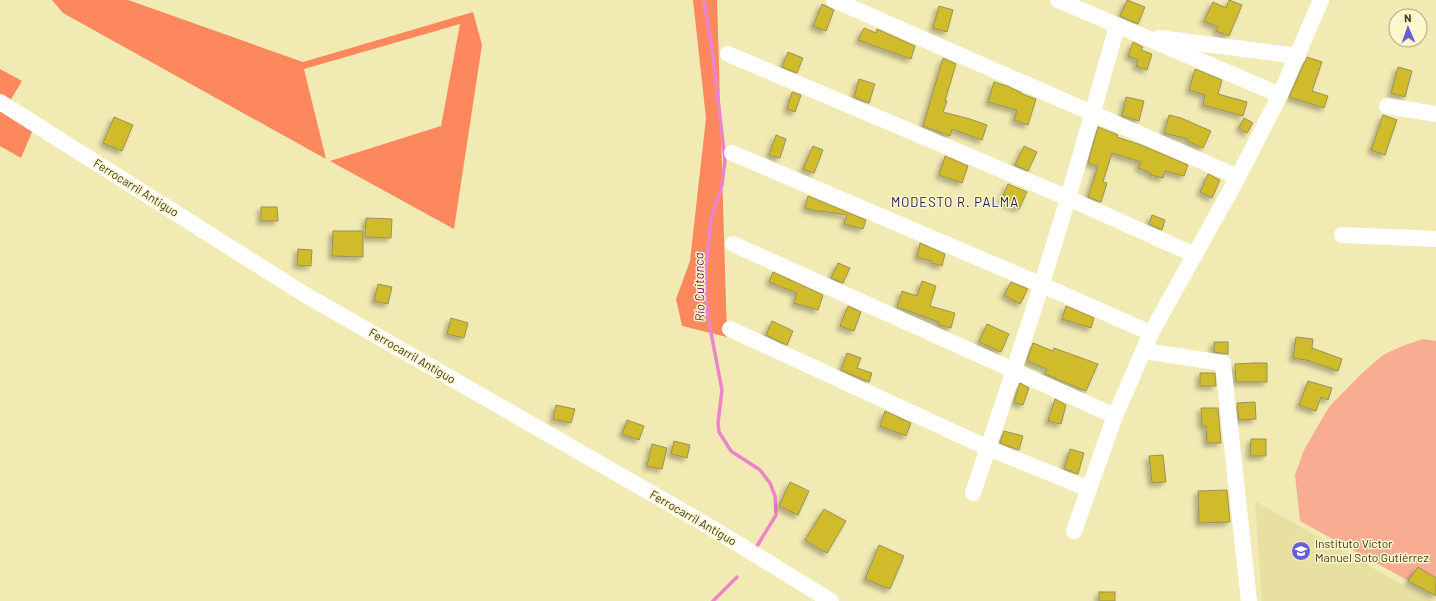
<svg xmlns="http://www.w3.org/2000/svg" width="1436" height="601" viewBox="0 0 1436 601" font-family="Barlow,sans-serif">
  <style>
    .built { fill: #e8e0a1 }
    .green { fill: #f8ad93 }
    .forest { fill: #fd885d }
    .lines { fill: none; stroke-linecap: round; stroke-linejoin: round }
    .stream { stroke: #ec84cb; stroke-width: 3.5 }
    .building { fill: #d0bb29; stroke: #99915d; filter: url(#shadow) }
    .minor { stroke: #fff; stroke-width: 16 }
    .labels { text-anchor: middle; stroke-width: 3; stroke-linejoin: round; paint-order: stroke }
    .street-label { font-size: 12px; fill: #3d3923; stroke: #fdf7cb }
    .poi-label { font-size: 12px; fill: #3d3923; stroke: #fdf7cb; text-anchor: start }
    .neighbourhood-label { font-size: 13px; letter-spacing: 1px; fill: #232059; stroke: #fdf7cb }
    .water-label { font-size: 13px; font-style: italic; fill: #73165c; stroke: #fdf7cb }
  </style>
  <defs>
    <filter id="shadow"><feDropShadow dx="-3.5" dy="3.5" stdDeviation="2" flood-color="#0004"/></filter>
  </defs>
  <rect width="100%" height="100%" fill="#f2eab3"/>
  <polygon class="built" points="1255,501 1431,601 1262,601"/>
  <polygon class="green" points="1423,339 1436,341 1436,596 1300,521 1295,475 1304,450 1329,407 1361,374 1383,355 1402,346"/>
  <g class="forest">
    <polygon points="52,0 128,0 303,62 473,12 482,45 454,229 330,161 441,126 460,24 304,69 326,159 63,13"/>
    <polygon points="693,0 717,0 727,337 682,326 676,299 690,261 706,118"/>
    <polygon points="0,69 22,81 7,106 35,125 21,158 0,146"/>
  </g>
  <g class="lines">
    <g class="stream">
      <polyline points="704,0 713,56 725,160 722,185 711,219 706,269 705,292 708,317 722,390 718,423 719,432 731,451 760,470 770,483 775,496 776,515 757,546"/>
      <polyline points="713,601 737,577"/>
    </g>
  </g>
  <g class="building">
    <polygon points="1127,0 1145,7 1138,24 1120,16"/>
    <polygon points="1229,0 1242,5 1229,36 1216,31 1218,27 1204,21 1213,2 1226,8"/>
    <polygon points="822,4 834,10 826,31 813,26"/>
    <polygon points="939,6 953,10 947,32 933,28"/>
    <polygon points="864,28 876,33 877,29 915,46 911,59 858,40"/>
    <polygon points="1133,42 1143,47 1141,50 1152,54 1147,70 1136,66 1138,60 1128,56"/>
    <polygon points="788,52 803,58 797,73 782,67"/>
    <polygon points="1307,57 1322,62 1312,91 1328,96 1324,108 1289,97"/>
    <polygon points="943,58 956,64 945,101 947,101 943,112 970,119 987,125 982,140 952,129 950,136 923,126"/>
    <polygon points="1398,67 1412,71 1405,97 1391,93"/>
    <polygon points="1195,69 1222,80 1218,94 1247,102 1243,116 1203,105 1205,95 1189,90"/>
    <polygon points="859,79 875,84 869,103 854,97"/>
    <polygon points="994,82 1007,86 1022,93 1022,94 1036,99 1028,125 1014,120 1017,110 988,102"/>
    <polygon points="792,92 801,95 795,112 787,109"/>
    <polygon points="1126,97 1144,101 1139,121 1122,116"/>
    <polygon points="1169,115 1181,118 1211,131 1203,148 1187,141 1188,139 1164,133"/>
    <polygon points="1383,115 1397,120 1385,155 1371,150"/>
    <polygon points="114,117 133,125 122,151 103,143"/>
    <polygon points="1244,118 1253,123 1247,133 1239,128"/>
    <polygon points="1098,127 1118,135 1117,137 1141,145 1188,165 1184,176 1165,171 1163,178 1150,175 1151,173 1138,168 1141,162 1112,153 1103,182 1107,183 1101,202 1088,197 1098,166 1088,163"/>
    <polygon points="776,135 786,139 780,158 769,155"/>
    <polygon points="813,146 823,150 814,173 803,169"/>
    <polygon points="1024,146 1037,152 1028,171 1015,165"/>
    <polygon points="945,156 968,166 962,183 939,175"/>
    <polygon points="1208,174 1220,180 1212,198 1200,192"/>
    <polygon points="1008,184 1027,192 1019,209 1001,201"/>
    <polygon points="808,196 866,220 863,229 844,224 847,215 820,211 820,212 805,208"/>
    <polygon points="261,207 277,207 278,221 261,221"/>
    <polygon points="1152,215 1165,220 1162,230 1149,224"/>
    <polygon points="366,218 392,219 391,238 365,237"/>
    <polygon points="333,231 363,231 363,257 332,256"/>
    <polygon points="920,243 945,254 942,266 932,263 932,261 917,257"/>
    <polygon points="298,249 312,250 311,266 297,265"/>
    <polygon points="838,263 850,268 843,283 831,278"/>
    <polygon points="773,272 823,295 818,310 794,303 797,293 769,282"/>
    <polygon points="922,281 936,286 930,306 955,313 951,328 939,325 939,322 897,307 902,291 917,296"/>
    <polygon points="1011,282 1028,289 1020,304 1004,295"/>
    <polygon points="378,284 392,287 388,304 374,301"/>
    <polygon points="848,306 861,312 854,331 840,326"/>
    <polygon points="1066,306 1094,318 1091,328 1062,319"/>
    <polygon points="451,318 468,323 464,338 447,334"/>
    <polygon points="772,321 793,331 787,345 766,335"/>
    <polygon points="987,324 1009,334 1001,352 979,342"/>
    <polygon points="1296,337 1313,339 1312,348 1342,359 1338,371 1306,360 1293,358"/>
    <polygon points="1214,342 1228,342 1228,354 1214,352"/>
    <polygon points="1033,343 1053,351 1054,348 1098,364 1086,391 1045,374 1047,369 1027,361"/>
    <polygon points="847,353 861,358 857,368 872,373 869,382 841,370"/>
    <polygon points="1254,363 1267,363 1267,382 1236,382 1235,364"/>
    <polygon points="1200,373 1215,373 1216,386 1200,386"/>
    <polygon points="1308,381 1332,388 1328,400 1321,397 1316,411 1299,405"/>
    <polygon points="1020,383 1029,388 1023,405 1014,402"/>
    <polygon points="1055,399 1066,405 1061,424 1048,421"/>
    <polygon points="1255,402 1256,419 1239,420 1237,403"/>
    <polygon points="556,405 575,409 571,423 553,419"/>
    <polygon points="1201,408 1218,408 1221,443 1207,443 1206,426 1202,426"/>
    <polygon points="885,411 911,423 906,436 880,426"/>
    <polygon points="627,420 644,426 639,440 622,434"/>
    <polygon points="1004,431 1023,436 1019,450 1000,443"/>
    <polygon points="1251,439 1266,439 1266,456 1250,456"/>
    <polygon points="674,441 690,445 687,458 671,454"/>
    <polygon points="652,444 667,448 662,469 647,466"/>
    <polygon points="1070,449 1084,453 1078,474 1064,469"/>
    <polygon points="1163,455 1166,482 1152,483 1149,456"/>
    <polygon points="790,482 809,491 798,515 779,506"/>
    <polygon points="1227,490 1230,522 1199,523 1198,491"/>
    <polygon points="824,509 846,521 827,553 805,540"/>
    <polygon points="879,545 904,556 890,589 865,579"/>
    <polygon points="1418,567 1436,578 1436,596 1408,581"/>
    <rect x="1099" y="592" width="16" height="9"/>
  </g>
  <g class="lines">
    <g class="minor">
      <polyline points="834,0 1238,177"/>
      <polyline points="1058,0 1280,95"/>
      <polyline points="1159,38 1298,56"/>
      <polyline points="728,54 1068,198 1195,255"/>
      <polyline points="0,102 304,294 712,528 831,601"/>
      <polyline points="1387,106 1436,114"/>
      <polyline points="732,153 1042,285 1151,333"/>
      <polyline points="1342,235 1436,239"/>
      <polyline points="733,244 1115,416"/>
      <polyline points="730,329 988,448 1089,489"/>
      <polyline points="1144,351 1223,363 1249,601"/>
      <path d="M973 493C1006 395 1039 297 1068 198 1085 141 1101 83 1117 26"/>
      <polyline points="1074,531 1115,416 1151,333 1238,177 1280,95 1321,0"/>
    </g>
  </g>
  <defs>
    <g id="school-disc" transform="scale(1)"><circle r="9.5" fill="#635fd8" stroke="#fdf7cb"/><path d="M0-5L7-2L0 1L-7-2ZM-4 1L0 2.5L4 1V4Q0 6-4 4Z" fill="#fff"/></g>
  </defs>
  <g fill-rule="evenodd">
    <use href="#school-disc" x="1301" y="551"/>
  </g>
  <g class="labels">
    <g class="street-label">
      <text transform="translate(136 188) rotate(32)" y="4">Ferrocarril Antiguo</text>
      <text transform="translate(412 356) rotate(30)" y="4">Ferrocarril Antiguo</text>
      <text transform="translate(693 518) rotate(30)" y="4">Ferrocarril Antiguo</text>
    </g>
    <g class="poi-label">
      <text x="1315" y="548">Instituto Víctor<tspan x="1315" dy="14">Manuel Soto Gutiérrez</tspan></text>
    </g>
    <g class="neighbourhood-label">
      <text x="955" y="207">MODESTO R. PALMA</text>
    </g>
    <g class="water-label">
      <text transform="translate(699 287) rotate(-91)" y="5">Río Cuitanca</text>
    </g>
  </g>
  <g transform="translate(1408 28) rotate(358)"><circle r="19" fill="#fdf7cb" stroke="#b0ab88"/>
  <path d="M0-3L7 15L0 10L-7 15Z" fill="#635fd8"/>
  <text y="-6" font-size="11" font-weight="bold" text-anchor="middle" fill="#3d3923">N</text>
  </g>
</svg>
